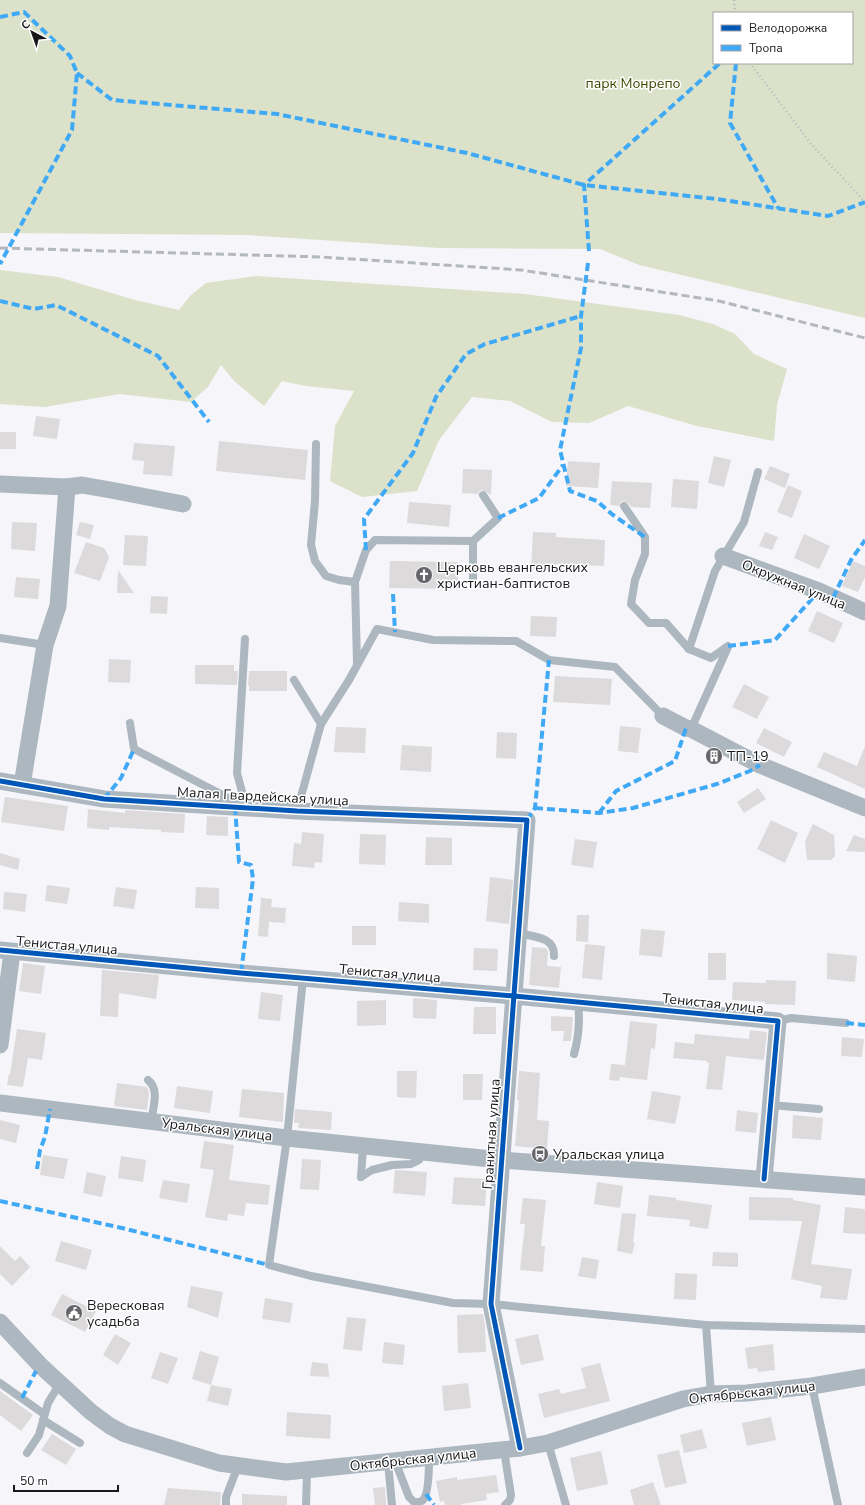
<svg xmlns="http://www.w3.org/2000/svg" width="865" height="1505" viewBox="0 0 865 1505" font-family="'Nunito Sans',sans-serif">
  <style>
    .green { fill: #dbe2c9; fill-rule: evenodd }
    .building { fill: #dcdadb }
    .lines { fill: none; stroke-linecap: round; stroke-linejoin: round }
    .path { stroke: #b5bac1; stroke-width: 2.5; stroke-dasharray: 1 3; stroke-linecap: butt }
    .service { stroke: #acb7bf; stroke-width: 8 }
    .minor { stroke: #acb7bf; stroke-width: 17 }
    .rail { stroke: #b3b8be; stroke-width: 3; stroke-dasharray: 8 4; stroke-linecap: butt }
    .quiet { stroke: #3fa9f5; stroke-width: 4; stroke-dasharray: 8 4; stroke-linecap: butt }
    .cycleway-casing { stroke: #fff; stroke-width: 8 }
    .cycleway { stroke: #0057b8; stroke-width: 5 }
    .labels { text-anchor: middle; stroke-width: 3; stroke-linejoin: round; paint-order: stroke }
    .park-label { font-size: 14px; fill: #3b4800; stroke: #fff }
    .poi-label { font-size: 14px; fill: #18181b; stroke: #fff; text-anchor: start }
    .street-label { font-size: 14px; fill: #18181b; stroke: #fff }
  </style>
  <rect width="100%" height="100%" fill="#f6f5fa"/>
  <g class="green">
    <path d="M0 0H865V318L639 265 600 249 439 248 248 235 0 233ZM714 13H852V63H714Z"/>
    <polygon points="0,270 58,277 135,300 179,310 190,296 206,283 256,276 525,294 679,315 713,324 735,334 754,354 787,369 777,405 774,441 697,426 628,406 589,423 552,422 510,401 472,397 439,440 417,491 362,497 330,481 335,426 354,391 306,386 282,381 264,406 234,381 221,365 208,387 191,402 119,394 45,407 0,404"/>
  </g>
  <g class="building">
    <polygon points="36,416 60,419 57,439 33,436"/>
    <rect x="0" y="432" width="16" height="17"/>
    <polygon points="219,441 308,450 305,480 216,471"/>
    <polygon points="134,443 175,446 172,476 143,474 144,461 132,460"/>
    <polygon points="714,456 731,460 724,487 708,483"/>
    <polygon points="568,461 600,463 598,488 566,486"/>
    <polygon points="770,466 790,474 785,488 764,479"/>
    <polygon points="463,469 492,470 491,495 483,490 480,491 478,494 462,493"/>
    <polygon points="673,479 699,481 697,509 671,507"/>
    <polygon points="612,481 652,483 650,508 631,507 628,503 624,501 621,502 619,506 610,505"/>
    <polygon points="788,485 802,491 792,518 777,512"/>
    <polygon points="409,502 451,505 449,527 407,523"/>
    <polygon points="12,522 37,523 35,551 11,549"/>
    <polygon points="80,522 94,525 90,539 76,535"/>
    <polygon points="533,532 556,533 556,537 605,540 604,566 556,564 556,570 531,569"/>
    <polygon points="765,532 778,537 772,550 759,546"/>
    <polygon points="804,534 830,546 819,569 794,558"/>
    <polygon points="125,535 148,536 146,566 123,565"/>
    <polygon points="86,542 104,548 109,557 100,581 74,573"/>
    <polygon points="390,561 458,562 458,589 389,588"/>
    <polygon points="853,561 865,566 865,577 858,592 842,586"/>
    <polygon points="118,570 134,593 117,593"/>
    <polygon points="16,577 40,579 38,599 14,597"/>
    <polygon points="151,596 168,597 167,614 150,613"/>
    <polygon points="817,611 843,623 834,643 808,631"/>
    <polygon points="531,616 557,617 556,637 530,636"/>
    <polygon points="109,659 131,660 130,683 108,682"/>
    <polygon points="195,665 234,665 234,671 238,671 237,685 195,684"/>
    <polygon points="249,671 287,671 287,691 249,691 249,685 248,685"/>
    <polygon points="555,676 612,679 610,705 553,702"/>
    <polygon points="744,684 769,697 757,719 732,707"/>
    <polygon points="620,726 641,728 638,753 618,751"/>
    <polygon points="336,727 366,728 365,753 334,752"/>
    <polygon points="764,728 792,742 784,757 756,743"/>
    <polygon points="497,732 517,733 516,759 496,758"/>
    <polygon points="402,745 432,747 431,772 400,770"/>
    <polygon points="865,746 865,789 817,767 824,752 857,766"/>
    <polygon points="758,788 766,799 744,813 737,802"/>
    <polygon points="5,797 68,806 64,831 1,822"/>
    <polygon points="88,809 125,813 125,810 185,814 184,833 161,832 161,830 109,827 109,830 87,828"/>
    <polygon points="207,816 228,817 228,836 206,835"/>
    <polygon points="771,820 798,833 785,863 757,849"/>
    <polygon points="813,824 834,835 835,856 831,860 807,860 805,841"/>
    <polygon points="302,832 324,834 322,863 315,862 314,868 292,866 294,843 301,844"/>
    <polygon points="360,834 386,835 385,865 359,864"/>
    <polygon points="854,835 865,839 865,852 846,851"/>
    <polygon points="426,837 452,838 452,865 425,865"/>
    <polygon points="575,839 597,842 593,868 571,865"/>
    <polygon points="0,853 20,859 18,870 0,865"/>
    <polygon points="490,877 513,880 509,924 486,921"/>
    <polygon points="47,885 70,888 67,904 45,901"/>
    <polygon points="116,887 137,890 134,909 113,906"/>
    <polygon points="196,887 219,888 219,909 195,908"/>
    <polygon points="4,892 27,894 25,912 3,909"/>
    <polygon points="261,898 272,899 271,907 286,908 285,923 269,922 268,937 258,936"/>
    <polygon points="399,902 429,904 429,923 398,921"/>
    <polygon points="577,915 589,915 588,942 576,941"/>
    <rect x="352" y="926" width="24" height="19"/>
    <polygon points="641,929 665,931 662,957 639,955"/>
    <polygon points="585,944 605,946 602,980 582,978"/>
    <polygon points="532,947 546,948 548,951 547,966 561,967 559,988 529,985"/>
    <polygon points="474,948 498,949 497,971 473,970"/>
    <rect x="708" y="953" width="18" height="27"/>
    <polygon points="827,953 857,956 855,982 827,979"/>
    <polygon points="23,963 45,966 41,994 19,991"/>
    <polygon points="102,970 159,975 156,999 119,993 118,1017 100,1016"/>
    <polygon points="766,980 796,981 795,1005 765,1004 765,1002 732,1000 733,982 766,983"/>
    <polygon points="261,992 283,995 280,1021 258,1019"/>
    <polygon points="413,998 437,1000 436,1019 413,1018"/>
    <polygon points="386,1000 386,1025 357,1026 357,1001"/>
    <polygon points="474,1007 496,1007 496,1034 473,1034"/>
    <polygon points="551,1016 573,1017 571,1041 563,1041 564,1031 551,1031"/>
    <polygon points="630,1021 657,1024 655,1049 651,1048 647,1080 620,1077 619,1081 609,1080 611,1064 625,1065"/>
    <polygon points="17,1029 46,1033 42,1060 28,1058 23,1087 7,1085 9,1074 10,1074"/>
    <polygon points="750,1030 767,1032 764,1060 726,1056 722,1090 706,1089 709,1063 707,1063 707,1061 673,1058 675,1042 694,1044 695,1034 749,1039"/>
    <polygon points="842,1037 864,1039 862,1057 841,1056"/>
    <polygon points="397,1071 417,1071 416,1098 397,1097"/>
    <polygon points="519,1071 540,1073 537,1120 549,1121 547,1149 515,1146 519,1101 517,1100"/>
    <polygon points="463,1074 483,1074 482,1100 463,1100"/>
    <polygon points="117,1083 147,1087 149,1093 147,1110 114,1106"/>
    <polygon points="177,1086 213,1091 210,1113 174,1108"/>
    <polygon points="242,1089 284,1093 283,1122 239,1117"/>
    <polygon points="652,1091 681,1096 675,1124 647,1119"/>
    <polygon points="295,1109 332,1112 331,1130 298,1128 299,1123 294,1123"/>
    <polygon points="737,1110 758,1113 756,1133 735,1131"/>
    <polygon points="793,1115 823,1118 821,1140 792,1138"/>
    <polygon points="0,1120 20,1125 16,1143 0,1139"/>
    <polygon points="204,1141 234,1145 229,1180 270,1185 268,1205 246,1203 244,1216 228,1214 227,1221 205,1217 214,1170 200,1168"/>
    <polygon points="43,1155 68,1159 64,1179 40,1175"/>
    <polygon points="121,1156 146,1160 143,1182 118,1178"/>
    <polygon points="302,1159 321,1160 319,1190 300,1189"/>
    <polygon points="395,1170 427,1172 425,1196 393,1193"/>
    <polygon points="87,1172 106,1176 102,1197 83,1193"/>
    <polygon points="454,1177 487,1179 485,1206 452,1204"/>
    <polygon points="163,1180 190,1184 187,1203 159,1198"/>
    <polygon points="597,1182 623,1186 620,1208 594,1204"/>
    <polygon points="649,1195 677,1198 676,1200 712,1205 708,1229 689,1226 690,1220 647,1216"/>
    <polygon points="749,1197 793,1198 793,1200 821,1205 811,1264 852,1269 847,1300 820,1298 822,1286 791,1279 802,1221 749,1220"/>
    <polygon points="523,1198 546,1200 541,1246 545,1246 543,1272 520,1270 525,1224 520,1224"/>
    <polygon points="845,1207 865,1209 865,1234 843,1233"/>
    <polygon points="622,1213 636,1214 633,1243 635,1243 632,1254 617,1251"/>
    <polygon points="61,1241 92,1250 86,1270 55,1261"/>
    <polygon points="0,1246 15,1261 20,1256 30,1267 12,1286 0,1274"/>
    <polygon points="713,1252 738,1253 738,1267 712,1266"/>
    <polygon points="582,1257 599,1260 596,1279 578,1276"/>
    <polygon points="675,1273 697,1274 696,1300 674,1299"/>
    <polygon points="191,1286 223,1292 218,1318 187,1307"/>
    <polygon points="62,1294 96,1311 85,1332 51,1315"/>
    <polygon points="265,1298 293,1303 290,1323 262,1319"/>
    <polygon points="483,1314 485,1325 486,1352 458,1353 457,1315"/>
    <polygon points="347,1317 366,1319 362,1351 343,1349"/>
    <polygon points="115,1334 131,1343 118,1365 103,1355"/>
    <polygon points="538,1334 544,1360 521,1365 515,1339"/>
    <polygon points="384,1342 405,1345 403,1365 382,1363"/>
    <polygon points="773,1344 775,1370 758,1372 757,1368 748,1369 745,1348"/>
    <polygon points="200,1351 219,1357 211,1385 192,1379"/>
    <polygon points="160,1352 178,1358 168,1384 151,1378"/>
    <polygon points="312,1362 328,1364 329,1377 310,1376"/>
    <polygon points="600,1363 610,1401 544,1418 538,1394 559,1389 561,1394 586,1388 581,1368"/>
    <polygon points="468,1383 471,1408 444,1411 442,1386"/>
    <polygon points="211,1385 232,1389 228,1406 207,1401"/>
    <polygon points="0,1391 33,1415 21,1431 0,1415"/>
    <polygon points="287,1412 331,1415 330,1439 286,1436"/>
    <polygon points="771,1417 776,1440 747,1446 742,1423"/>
    <polygon points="702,1429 707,1448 684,1453 680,1435"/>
    <polygon points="52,1434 76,1449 66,1465 41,1450"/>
    <polygon points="679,1450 687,1483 665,1488 657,1455"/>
    <polygon points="601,1451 608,1484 577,1491 570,1458"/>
    <polygon points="496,1475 499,1492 486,1494 487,1500 461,1504 461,1505 445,1505 444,1501 440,1502 436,1481 457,1477 457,1480"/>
    <polygon points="653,1482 661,1505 634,1505 630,1490"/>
    <polygon points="385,1487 386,1505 375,1505 373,1488"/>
    <polygon points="168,1488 221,1492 220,1505 164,1505"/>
    <polygon points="242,1494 287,1496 287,1505 242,1505"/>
  </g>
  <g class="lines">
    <g class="path">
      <polyline points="734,0 735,13"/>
      <polyline points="750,63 811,144 865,202"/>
    </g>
    <g class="service">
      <polyline points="316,444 315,501 311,545 315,561 326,576 339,580 355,582 366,550 375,540 473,541 473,580"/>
      <polyline points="624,506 645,537 645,554 635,580 631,604 649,623 666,623 689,649"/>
      <polyline points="473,541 498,518 483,495"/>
      <polyline points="355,582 357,663"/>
      <polyline points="0,638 45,645"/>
      <polyline points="245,639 237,773 246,807"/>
      <polyline points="728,646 711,658 689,649 715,571 744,522 758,472"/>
      <polyline points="294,680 321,724"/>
      <polyline points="130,723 134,749 236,802"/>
      <polyline points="691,729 728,647"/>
      <polyline points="297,811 321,724 349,680 377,629 433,640 516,641 549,660 615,667 663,716"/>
      <path d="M518 933C533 937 555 936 554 956"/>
      <polyline points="303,978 287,1138 269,1265 311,1276 453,1303 491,1304 706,1325 865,1329"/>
      <polyline points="778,1021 791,1018 846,1023"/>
      <path d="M574 1054C579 1037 580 1020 578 1002"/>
      <path d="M148 1080C160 1089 153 1108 151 1121"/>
      <polyline points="770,1105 819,1109"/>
      <polyline points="361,1177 372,1170 392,1165 411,1164 419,1160 423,1152"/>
      <polyline points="361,1177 363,1146"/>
      <polyline points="706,1325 711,1394"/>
      <polyline points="0,1383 44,1414"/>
      <polyline points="812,1386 838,1505"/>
      <polyline points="43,1420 80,1443"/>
      <polyline points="548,1443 566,1505"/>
      <polyline points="504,1450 511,1495 510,1500 505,1505"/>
      <polyline points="27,1453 39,1435 48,1403 60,1383"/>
      <path d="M395 1461 409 1497 414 1502C417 1502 420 1503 423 1500 429 1494 429 1467 429 1458"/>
      <polyline points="388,1462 392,1505"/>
      <polyline points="226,1505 226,1497 238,1466"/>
      <polyline points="306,1505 307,1471"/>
    </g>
    <g class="minor">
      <polyline points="0,484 67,487 82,485 116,491 183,504"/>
      <polyline points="723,556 819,591 865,612"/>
      <polyline points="663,716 686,728 691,729 760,765 865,808"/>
      <polyline points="0,781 104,799 297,811 527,820 491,1304 520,1448"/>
      <polyline points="22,785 45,645 58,606 67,487"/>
      <polyline points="0,950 241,973 514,996 778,1021 764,1179"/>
      <polyline points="0,1045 12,952"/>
      <polyline points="0,1103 287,1138 501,1160 865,1187"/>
      <polyline points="0,1322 41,1366 91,1412 110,1426 125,1434 219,1463 286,1472 520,1448 548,1443 683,1399 711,1394 747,1393 812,1386 865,1377"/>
    </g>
    <polyline class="rail" points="0,248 322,257 521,270 719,301 865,338"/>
    <g class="quiet">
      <polyline points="0,17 24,12 70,56 77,73 72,130 0,264"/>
      <polyline points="736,63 730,123 778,208"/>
      <polyline points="77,73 112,100 277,114 467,153 584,185 717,199 828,216 865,202"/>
      <polyline points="589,251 584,185 720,63"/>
      <polyline points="588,263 581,316 581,348 560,450 570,491 597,501 613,515 645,537"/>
      <polyline points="0,301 34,309 56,305 158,356 209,422"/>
      <polyline points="498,518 539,498 563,465"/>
      <polyline points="366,550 364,519 413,453 436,397 466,354 485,344 581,316"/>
      <polyline points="393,594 395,632"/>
      <polyline points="833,598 851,560 865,540"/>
      <polyline points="728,646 775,640 819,591"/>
      <polyline points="104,799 121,778 134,749"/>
      <polyline points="235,807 239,862 251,865 253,879 241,973"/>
      <polyline points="535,808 599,813 633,808 717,784 750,771 760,765"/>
      <polyline points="599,813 616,791 675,761 686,728"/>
      <polyline points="527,820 535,808 549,660"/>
      <polyline points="846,1023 865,1025"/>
      <polyline points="37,1169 40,1150 45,1137 50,1109"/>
      <polyline points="0,1201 122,1228 269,1265"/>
      <polyline points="22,1398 36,1371"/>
      <polyline points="426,1494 434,1505"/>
    </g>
    <g class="cycleway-casing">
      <g id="cycleway">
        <polyline points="0,781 104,799 297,811 527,820 491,1304 520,1448"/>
        <polyline points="0,950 241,973 514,996 778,1021 764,1179"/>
      </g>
    </g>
    <use href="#cycleway" class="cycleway"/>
  </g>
  <defs>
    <g id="church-disc" transform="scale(0.9)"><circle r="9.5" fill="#666569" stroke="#fff"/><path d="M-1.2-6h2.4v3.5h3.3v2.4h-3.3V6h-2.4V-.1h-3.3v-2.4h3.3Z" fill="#fff"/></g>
    <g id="building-disc" transform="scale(0.9)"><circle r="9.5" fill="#666569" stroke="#fff"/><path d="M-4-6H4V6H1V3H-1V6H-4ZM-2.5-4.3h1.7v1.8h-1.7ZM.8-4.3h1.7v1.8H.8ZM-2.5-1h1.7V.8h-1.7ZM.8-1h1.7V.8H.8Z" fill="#fff"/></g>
    <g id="bus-disc" transform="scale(0.9)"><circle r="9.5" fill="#666569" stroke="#fff"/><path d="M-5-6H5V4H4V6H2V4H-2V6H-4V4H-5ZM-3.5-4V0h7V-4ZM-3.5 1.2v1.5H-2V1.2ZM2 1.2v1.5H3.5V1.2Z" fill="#fff"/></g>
    <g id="civic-disc" transform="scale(0.9)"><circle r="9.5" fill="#666569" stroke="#fff"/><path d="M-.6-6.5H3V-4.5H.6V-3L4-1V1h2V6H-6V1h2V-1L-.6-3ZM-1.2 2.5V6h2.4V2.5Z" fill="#fff"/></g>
  </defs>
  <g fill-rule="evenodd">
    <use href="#church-disc" x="424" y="575"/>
    <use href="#building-disc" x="714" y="756"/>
    <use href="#bus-disc" x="540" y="1154"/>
    <use href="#civic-disc" x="74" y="1313"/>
  </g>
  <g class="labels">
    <g class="park-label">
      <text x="633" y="88">парк Монрепо</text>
    </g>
    <g class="poi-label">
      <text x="437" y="572">Церковь евангельских<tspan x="437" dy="16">христиан-баптистов</tspan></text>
      <text x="727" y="761">ТП-19</text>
      <text x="553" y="1159">Уральская улица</text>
      <text x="87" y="1310">Вересковая<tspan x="87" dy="16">усадьба</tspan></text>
    </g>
    <g class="street-label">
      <text transform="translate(794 584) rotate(22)" y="5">Окружная улица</text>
      <text transform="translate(263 796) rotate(3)" y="5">Малая Гвардейская улица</text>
      <text transform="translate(67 945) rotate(5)" y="5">Тенистая улица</text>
      <text transform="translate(390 973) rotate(5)" y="5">Тенистая улица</text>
      <text transform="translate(713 1003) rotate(6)" y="5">Тенистая улица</text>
      <text transform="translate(217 1129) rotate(7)" y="5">Уральская улица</text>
      <text transform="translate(491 1134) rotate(-86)" y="5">Гранитная улица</text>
      <text transform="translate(752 1392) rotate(-6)" y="5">Октябрьская улица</text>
      <text transform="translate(413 1459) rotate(-6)" y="5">Октябрьская улица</text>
    </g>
  </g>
  <rect x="713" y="12" width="140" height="52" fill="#ffffff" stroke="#a3a3a4"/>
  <rect x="721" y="25" width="20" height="6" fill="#0057b8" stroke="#a3a3a4"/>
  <text x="749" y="32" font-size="12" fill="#18181b">Велодорожка</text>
  <rect x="721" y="45" width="20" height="6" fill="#3fa9f5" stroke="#a3a3a4"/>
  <text x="749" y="52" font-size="12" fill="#18181b">Тропа</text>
  <g transform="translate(32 32) rotate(319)" stroke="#ffffff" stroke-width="3" paint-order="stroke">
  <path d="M0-3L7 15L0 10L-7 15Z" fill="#18181b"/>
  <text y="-6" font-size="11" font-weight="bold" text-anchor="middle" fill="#18181b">С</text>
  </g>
  <path d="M14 1485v6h104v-6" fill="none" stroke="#18181b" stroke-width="2"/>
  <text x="20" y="1485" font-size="12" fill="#18181b" stroke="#ffffff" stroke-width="3" paint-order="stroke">50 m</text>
</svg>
